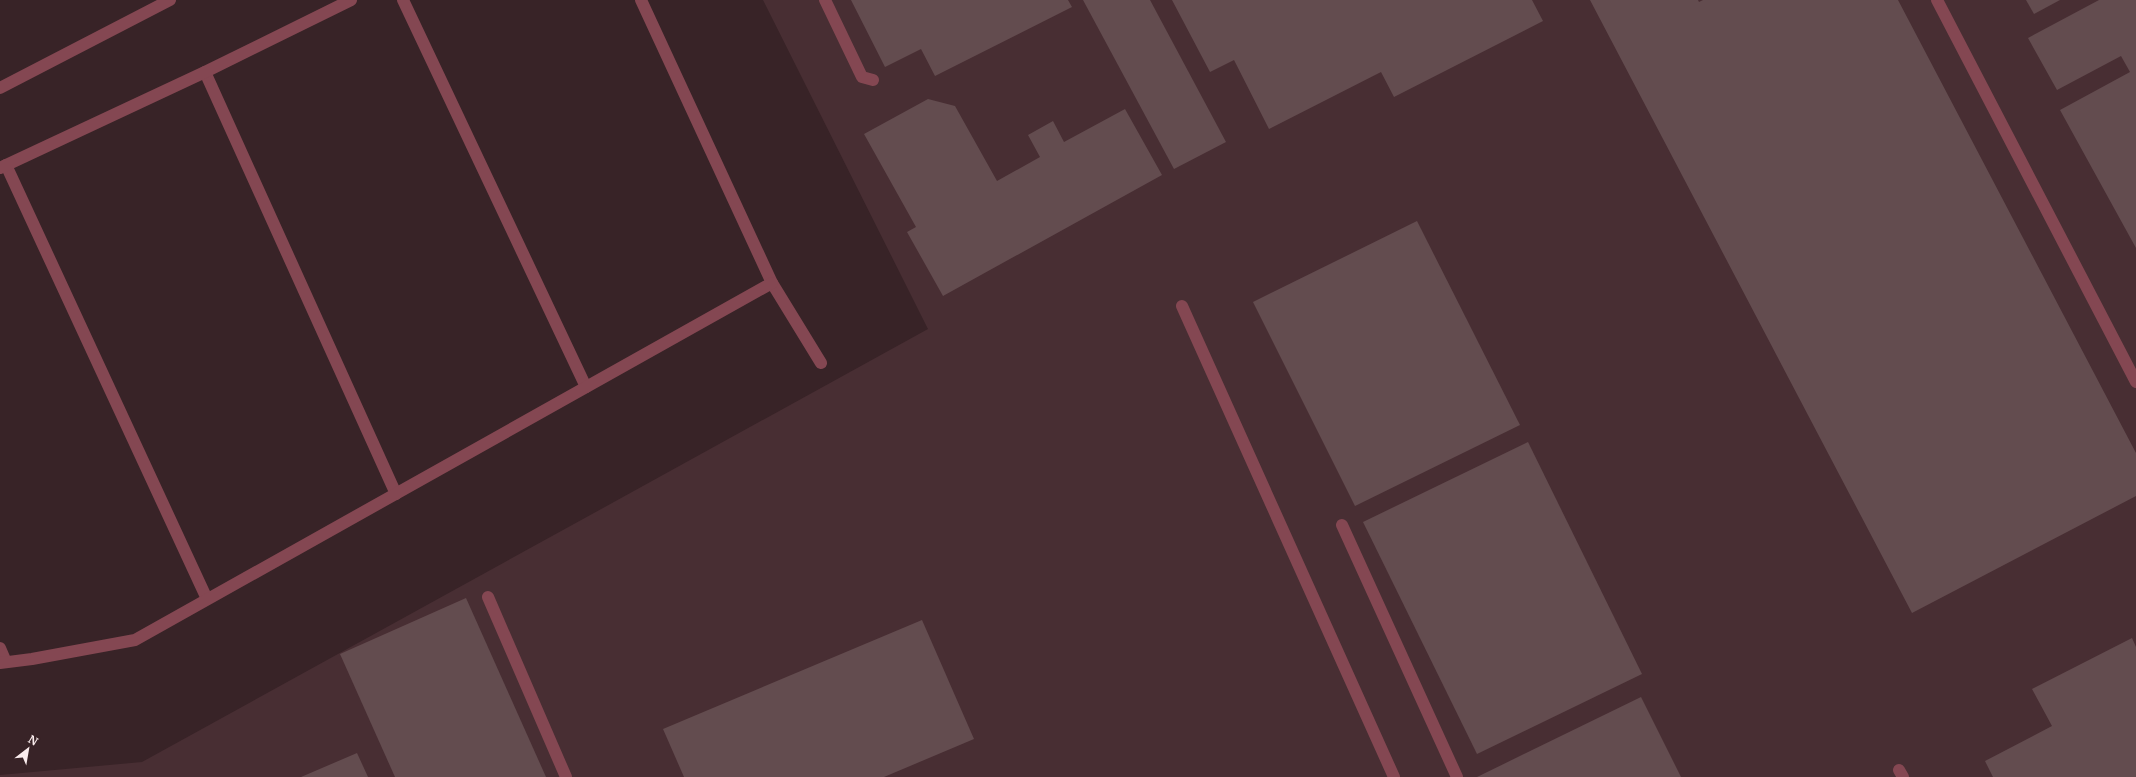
<svg xmlns="http://www.w3.org/2000/svg" width="2136" height="777" viewBox="0 0 2136 777" font-family="Merriweather,serif">
  <style>
    .built { fill: #482e33 }
    .building { fill: #634c4f }
    .lines { fill: none; stroke-linecap: round; stroke-linejoin: round }
    .minor { stroke: #844752; stroke-width: 12 }
  </style>
  <rect width="100%" height="100%" fill="#382327"/>
  <polygon class="built" points="763,0 2136,0 2136,777 0,777 0,775 142,762 928,329"/>
  <g class="building">
    <polygon points="851,0 1068,0 1072,7 935,76 921,49 885,67"/>
    <polygon points="1083,0 1150,0 1226,142 1174,169"/>
    <polygon points="1172,0 1532,0 1543,21 1394,97 1381,72 1269,129 1234,60 1210,72"/>
    <polygon points="1590,0 1698,0 1699,2 1703,0 1898,0 2136,453 2136,496 1912,613"/>
    <polygon points="2026,0 2060,0 2034,14"/>
    <polygon points="2099,0 2136,0 2136,248 2060,110 2130,72 2121,56 2057,90 2028,38"/>
    <polygon points="928,99 955,106 997,181 1040,157 1028,135 1053,121 1064,142 1125,109 1162,175 943,296 907,232 916,227 864,134"/>
    <polygon points="1417,221 1520,425 1355,506 1253,302"/>
    <polygon points="1528,442 1642,674 1477,754 1363,522"/>
    <polygon points="466,598 546,777 395,777 340,654"/>
    <polygon points="922,620 974,739 884,777 684,777 663,729"/>
    <polygon points="2132,638 2136,647 2136,777 1993,777 1985,761 2052,726 2032,689"/>
    <polygon points="1641,697 1681,777 1477,777"/>
    <polygon points="357,753 368,777 301,777"/>
  </g>
  <g class="lines">
    <g class="minor">
      <polyline points="403,0 586,387"/>
      <polyline points="641,0 772,283 821,363"/>
      <polyline points="825,0 862,77 873,80"/>
      <polyline points="1937,0 2136,382"/>
      <polyline points="205,72 396,494"/>
      <polyline points="0,88 170,0"/>
      <polyline points="6,165 207,599"/>
      <polyline points="0,168 205,72 351,0"/>
      <polyline points="1182,306 1394,777"/>
      <polyline points="1342,525 1457,777"/>
      <polyline points="488,597 566,777"/>
      <polyline points="0,648 6,662"/>
      <polyline points="0,663 32,659 135,640 772,283"/>
      <polyline points="1899,770 1903,777"/>
    </g>
  </g>
  <g transform="translate(28 749) rotate(31)" stroke="#382327" stroke-width="3" paint-order="stroke">
  <path d="M0-3L7 15L0 10L-7 15Z" fill="#faeced"/>
  <text y="-6" font-size="11" font-weight="bold" text-anchor="middle" fill="#faeced">N</text>
  </g>
</svg>
